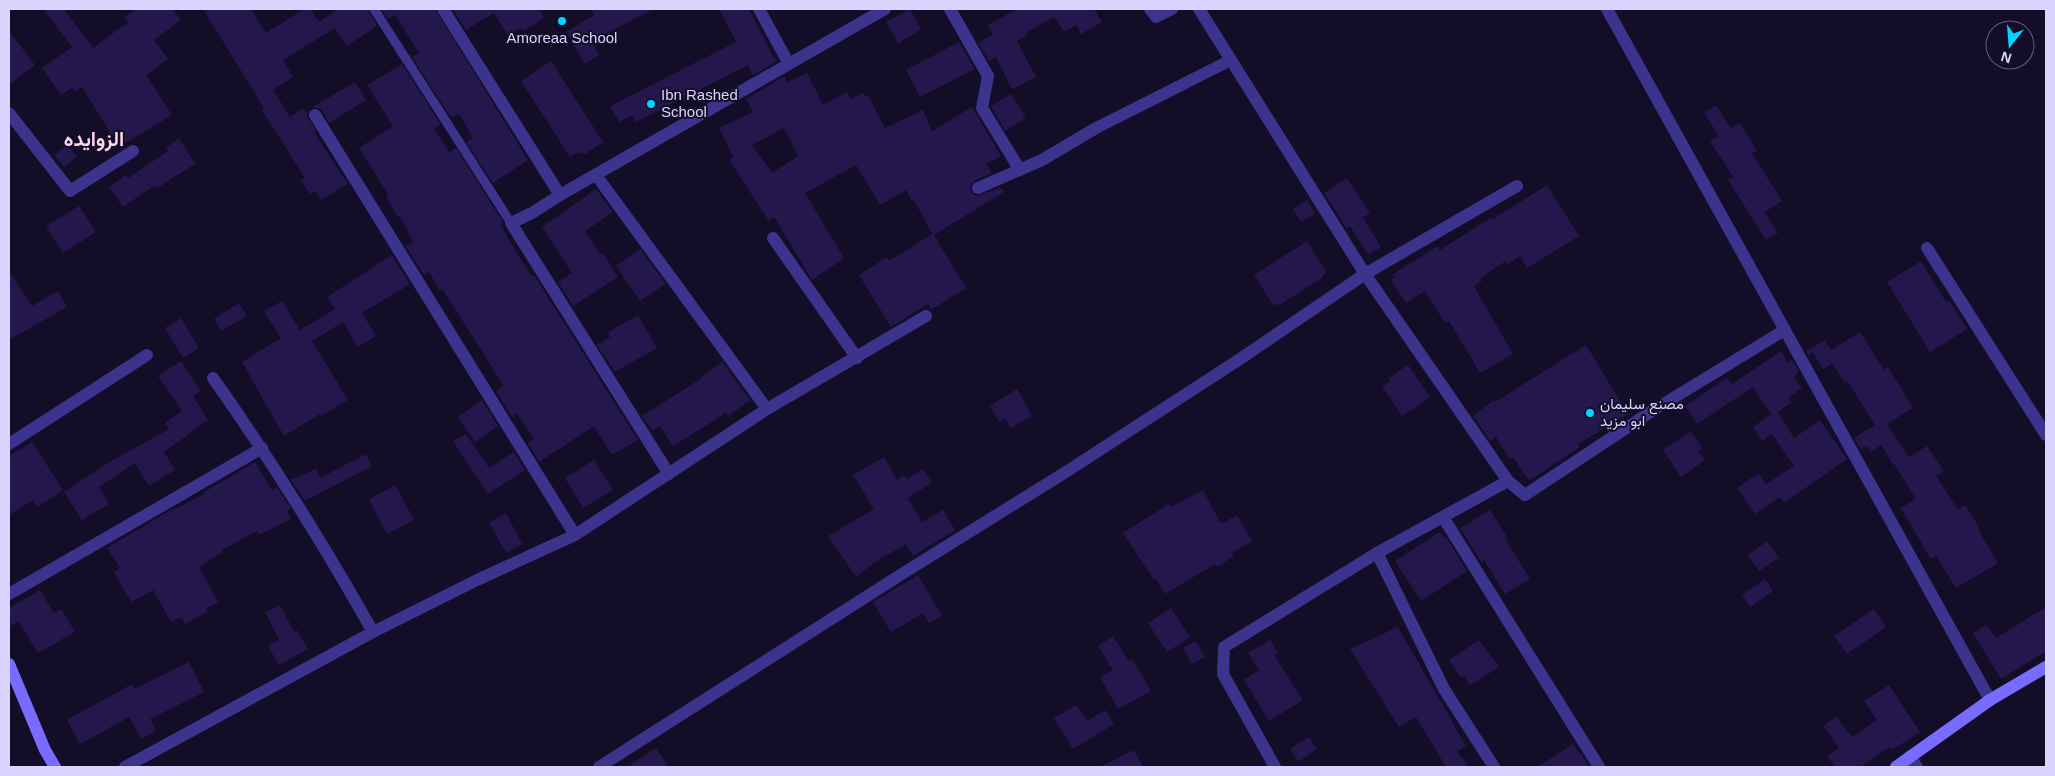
<svg xmlns="http://www.w3.org/2000/svg" width="2055" height="776" viewBox="0 0 2055 776" font-family="Arial,Vazirmatn,sans-serif">
  <style>
    .building { fill: #24174b; fill-rule: evenodd }
    .lines { fill: none; stroke-linecap: round; stroke-linejoin: round }
    .lane { stroke: #3c338c; stroke-width: 9 }
    .street { stroke: #3c338c; stroke-width: 12 }
    .secondary { stroke: #786bff; stroke-width: 12 }
    .poi-dot { fill: #00d5ff; stroke: #130d28; stroke-width: 2 }
    .labels { text-anchor: middle; stroke-width: 4; stroke-linejoin: round; paint-order: stroke }
    .poi-label { font-size: 15px; fill: #dbd4ff; stroke: #130d28; text-anchor: start }
    .district-label { font-size: 20px; font-weight: bold; fill: #ffd6ed; stroke: #130d28 }
  </style>
  <rect width="100%" height="100%" fill="#130d28"/>
  <g class="building">
    <polygon points="43,9 64,9 93,48 128,22 125,17 136,9 173,9 181,20 154,40 168,59 146,75 172,115 119,147 82,87 75,92 72,88 61,95 42,68 72,47"/>
    <polygon points="203,9 251,9 266,33 304,9 310,9 319,22 338,9 368,9 377,26 347,46 335,28 283,60 293,77 273,90 290,117 304,108 306,112 309,110 307,116 316,131 314,132 348,184 321,200 315,191 310,194 301,180 305,178 262,110 264,108"/>
    <polygon points="381,9 435,9 528,160 493,183 466,142 473,138 459,114 451,118 412,57 419,53 395,15 388,19"/>
    <polygon points="452,9 539,9 544,18 523,31 521,28 508,36 494,13 466,30"/>
    <polygon points="591,9 654,9 591,41 599,55 585,64 566,32 594,15"/>
    <polygon points="719,9 749,9 776,62 753,75 748,65 636,122 632,115 619,122 610,106 736,42"/>
    <polygon points="910,9 921,30 898,43 886,22"/>
    <polygon points="1017,9 1094,9 1102,22 1081,34 1076,25 1064,32 1054,17 1026,33 1028,35 1017,41 1036,77 1012,89 996,57 989,61 978,43 993,34 988,25"/>
    <polygon points="9,31 35,65 9,85"/>
    <polygon points="959,42 975,69 920,97 906,70"/>
    <polygon points="551,61 603,142 585,154 579,152 570,157 521,81"/>
    <polygon points="402,64 441,125 434,128 449,152 456,148 503,222 501,226 531,276 534,275 638,440 612,455 594,426 539,462 528,443 534,439 517,414 512,417 496,391 503,386 487,359 442,289 440,291 429,272 424,275 406,247 413,242 400,216 398,217 386,197 389,196 359,148 393,126 367,85"/>
    <path d="M807 73 823 105 847 92 851 99 863 93 865 96 868 95 885 128 923 110 932 131 972 107 1001 156 986 164 992 173 974 181 970 188 973 194 977 196 1001 187 1004 192 934 235 966 288 931 310 928 304 891 327 859 275 887 257 889 261 932 234 914 200 912 201 906 190 880 205 856 165 805 193 844 258 812 280 774 217 769 221 729 160 733 157 719 128 753 112 746 99 784 76 787 82ZM784 128 798 156 772 173 752 145Z"/>
    <polygon points="355,82 366,100 329,123 322,110 313,107"/>
    <polygon points="1011,94 1026,118 1005,131 991,106"/>
    <polygon points="1716,105 1731,128 1740,123 1757,151 1752,153 1782,201 1765,212 1778,233 1766,240 1728,180 1733,177 1710,141 1719,136 1704,113"/>
    <polygon points="179,138 195,164 157,188 155,185 123,207 109,187 126,175 128,178 168,151 166,148"/>
    <polygon points="67,145 77,156 64,167 54,155"/>
    <polygon points="1347,178 1370,213 1363,218 1381,247 1368,255 1350,226 1346,228 1324,193"/>
    <polygon points="1547,185 1579,236 1527,268 1520,256 1508,264 1506,261 1480,278 1482,281 1474,286 1513,354 1480,373 1449,321 1445,323 1425,291 1406,303 1391,280 1395,277 1393,274 1438,246 1440,250 1492,217 1493,219"/>
    <polygon points="596,189 613,212 585,231 601,255 603,253 618,277 573,306 558,282 572,273 542,227"/>
    <polygon points="1307,200 1315,214 1301,222 1293,209"/>
    <polygon points="79,206 96,232 63,253 46,226"/>
    <polygon points="1307,241 1326,271 1322,278 1281,304 1273,305 1254,275"/>
    <polygon points="640,249 666,284 640,301 616,266"/>
    <polygon points="392,255 410,284 362,313 376,336 358,347 343,322 312,341 348,400 321,416 320,414 284,436 242,362 281,338 264,311 282,301 300,330 335,309 327,297"/>
    <polygon points="1921,261 1946,302 1949,300 1967,329 1930,352 1887,282"/>
    <polygon points="9,271 32,306 58,291 67,307 9,340"/>
    <polygon points="239,303 247,316 221,331 214,319"/>
    <polygon points="638,315 657,348 615,372 597,345 610,337 608,332"/>
    <polygon points="181,318 199,348 183,358 165,328"/>
    <polygon points="1860,332 1884,370 1888,367 1913,408 1887,424 1909,457 1927,446 1944,471 1936,476 1958,510 1965,505 1980,529 1978,530 1998,563 1956,588 1936,556 1931,559 1901,508 1916,499 1894,464 1893,464 1881,445 1871,452 1867,446 1861,450 1854,438 1875,425 1848,382 1845,383 1832,363 1823,369 1812,351 1809,356 1806,351 1825,340 1831,350"/>
    <polygon points="1586,345 1628,414 1578,444 1580,447 1529,481 1513,457 1510,459 1496,437 1490,441 1473,416 1494,400 1495,402"/>
    <polygon points="1781,351 1788,362 1792,360 1799,371 1794,378 1802,388 1788,398 1792,402 1778,412 1794,438 1820,420 1847,459 1784,503 1780,497 1755,514 1737,488 1759,473 1766,484 1794,466 1772,434 1762,441 1753,427 1771,414 1753,387 1697,424 1685,406 1727,378 1732,384"/>
    <polygon points="181,361 201,391 193,396 208,420 164,452 175,470 149,486 135,463 99,487 109,504 82,520 64,492 111,461 169,429 165,423 182,411 158,376"/>
    <polygon points="722,362 750,400 728,416 726,413 673,446 660,426 652,431 642,416 702,378 701,377"/>
    <polygon points="1408,365 1430,397 1402,416 1382,386 1391,381 1389,378"/>
    <polygon points="1017,389 1032,416 1010,428 1005,419 999,422 990,406"/>
    <polygon points="482,400 498,426 475,442 458,417"/>
    <polygon points="1691,431 1702,448 1698,451 1705,460 1681,477 1663,450"/>
    <polygon points="466,434 489,468 514,452 525,470 488,494 453,441"/>
    <polygon points="32,442 63,490 37,507 33,500 9,515 9,456"/>
    <polygon points="366,454 372,466 305,501 291,480 316,469 320,478"/>
    <polygon points="884,457 897,480 904,475 907,479 923,469 932,483 907,498 922,522 943,510 955,530 913,556 906,544 875,562 856,577 828,536 874,509 853,475"/>
    <polygon points="594,460 613,490 583,508 565,478"/>
    <polygon points="255,462 272,490 277,487 290,507 290,509 287,511 291,519 259,535 257,531 222,550 223,552 199,567 218,602 206,609 207,612 185,624 181,617 171,622 153,590 131,602 114,572 120,568 107,548 174,508 175,509 204,494 204,492"/>
    <polygon points="394,486 396,486 414,520 387,534 369,499"/>
    <polygon points="1203,490 1221,524 1237,515 1252,541 1232,553 1234,556 1217,567 1215,564 1165,594 1156,579 1154,580 1123,533 1169,504 1171,507"/>
    <polygon points="1490,510 1507,537 1505,538 1530,579 1505,594 1484,560 1481,562 1460,528"/>
    <polygon points="506,513 522,544 506,553 489,523"/>
    <polygon points="1440,532 1444,538 1446,537 1467,571 1421,601 1395,561"/>
    <polygon points="1767,541 1779,558 1759,571 1748,555"/>
    <polygon points="918,575 942,616 929,623 923,613 891,632 873,602"/>
    <polygon points="1765,579 1773,591 1750,607 1742,595"/>
    <polygon points="40,590 54,613 61,609 75,632 38,653 18,621 9,627 9,608"/>
    <polygon points="280,605 294,632 297,630 308,649 279,665 268,646 279,640 265,612"/>
    <polygon points="2046,607 2046,651 2001,679 1973,633 1986,625 1996,638"/>
    <polygon points="1171,608 1190,637 1167,652 1148,623"/>
    <polygon points="1874,609 1886,627 1847,654 1834,636"/>
    <polygon points="1398,627 1466,746 1457,751 1469,767 1446,767 1416,717 1399,727 1350,649"/>
    <polygon points="1113,636 1129,661 1133,659 1151,691 1118,709 1100,677 1113,670 1098,646"/>
    <polygon points="1270,640 1278,653 1274,655 1303,700 1269,721 1244,680 1259,670 1248,653"/>
    <polygon points="1479,640 1499,667 1470,685 1464,676 1461,678 1449,660"/>
    <polygon points="1196,641 1205,657 1192,664 1183,648"/>
    <polygon points="189,662 204,692 150,719 156,731 141,739 129,717 80,744 67,720 132,684 134,689"/>
    <polygon points="1889,685 1920,732 1892,750 1890,747 1860,767 1835,767 1827,756 1839,748 1823,726 1836,717 1852,737 1877,720 1864,701"/>
    <polygon points="1076,705 1087,721 1105,710 1114,724 1073,749 1054,718"/>
    <polygon points="1309,737 1317,749 1298,762 1290,749"/>
    <polygon points="1573,744 1590,767 1538,767 1562,751"/>
    <polygon points="656,748 669,767 627,767"/>
    <polygon points="1134,750 1143,767 1100,767"/>
  </g>
  <g class="lines">
    <polyline class="lane" points="374,9 511,223"/>
    <g class="street">
      <polyline points="443,9 560,195 532,213 511,223 669,474"/>
      <polyline points="759,9 789,64"/>
      <polyline points="950,9 988,76 982,108 1020,170"/>
      <polyline points="1150,9 1156,17 1172,9"/>
      <polyline points="1199,9 1365,274 1508,481 1525,495 1652,411 1783,331"/>
      <polyline points="1607,9 1990,700"/>
      <polyline points="9,113 70,191 133,151"/>
      <polyline points="315,115 575,535"/>
      <polyline points="596,175 767,409"/>
      <polyline points="978,188 1042,160 1096,128 1231,60"/>
      <polyline points="560,195 885,9"/>
      <polyline points="773,238 857,358"/>
      <polyline points="1927,248 2046,435"/>
      <path d="M213 378C271 460 324 545 373 632"/>
      <polyline points="9,444 147,355"/>
      <polyline points="1443,517 1599,767"/>
      <polyline points="1377,553 1444,689 1494,767"/>
      <polyline points="9,594 262,448"/>
      <polyline points="1910,756 1917,767"/>
      <polyline points="125,767 373,632 477,580 575,535 767,409 926,316"/>
      <polyline points="599,767 905,572 1069,470 1240,359 1365,274 1517,186"/>
      <polyline points="1275,767 1223,674 1224,647 1377,553 1508,481"/>
    </g>
    <g class="secondary">
      <polyline points="9,664 45,750 55,767"/>
      <polyline points="1896,767 1990,700 2046,667"/>
    </g>
  </g>
  <g class="poi-dot">
    <circle cx="562" cy="21" r="5"/>
    <circle cx="651" cy="104" r="5"/>
    <circle cx="1590" cy="413" r="5"/>
  </g>
  <g class="labels">
    <g class="poi-label">
      <text x="562" y="43" text-anchor="middle">Amoreaa School</text>
      <text x="661" y="100">Ibn Rashed<tspan x="661" dy="17">School</tspan></text>
      <text x="1600" y="409">مصنع سليمان<tspan x="1600" dy="17">ابو مزيد</tspan></text>
    </g>
    <g class="district-label">
      <text x="94" y="146">الزوايده</text>
    </g>
  </g>
  <rect width="2055" height="776" fill="none" stroke="#dbd4ff" stroke-width="20"/>
  <g transform="translate(2010 45) rotate(197)"><circle r="24" fill="#130d28" stroke="#635d7e"/>
  <path d="M0-4L9 19L0 12L-9 19Z" fill="#00d5ff"/>
  <text y="-8" font-size="14" font-weight="bold" text-anchor="middle" fill="#dbd4ff">N</text>
  </g>
</svg>
